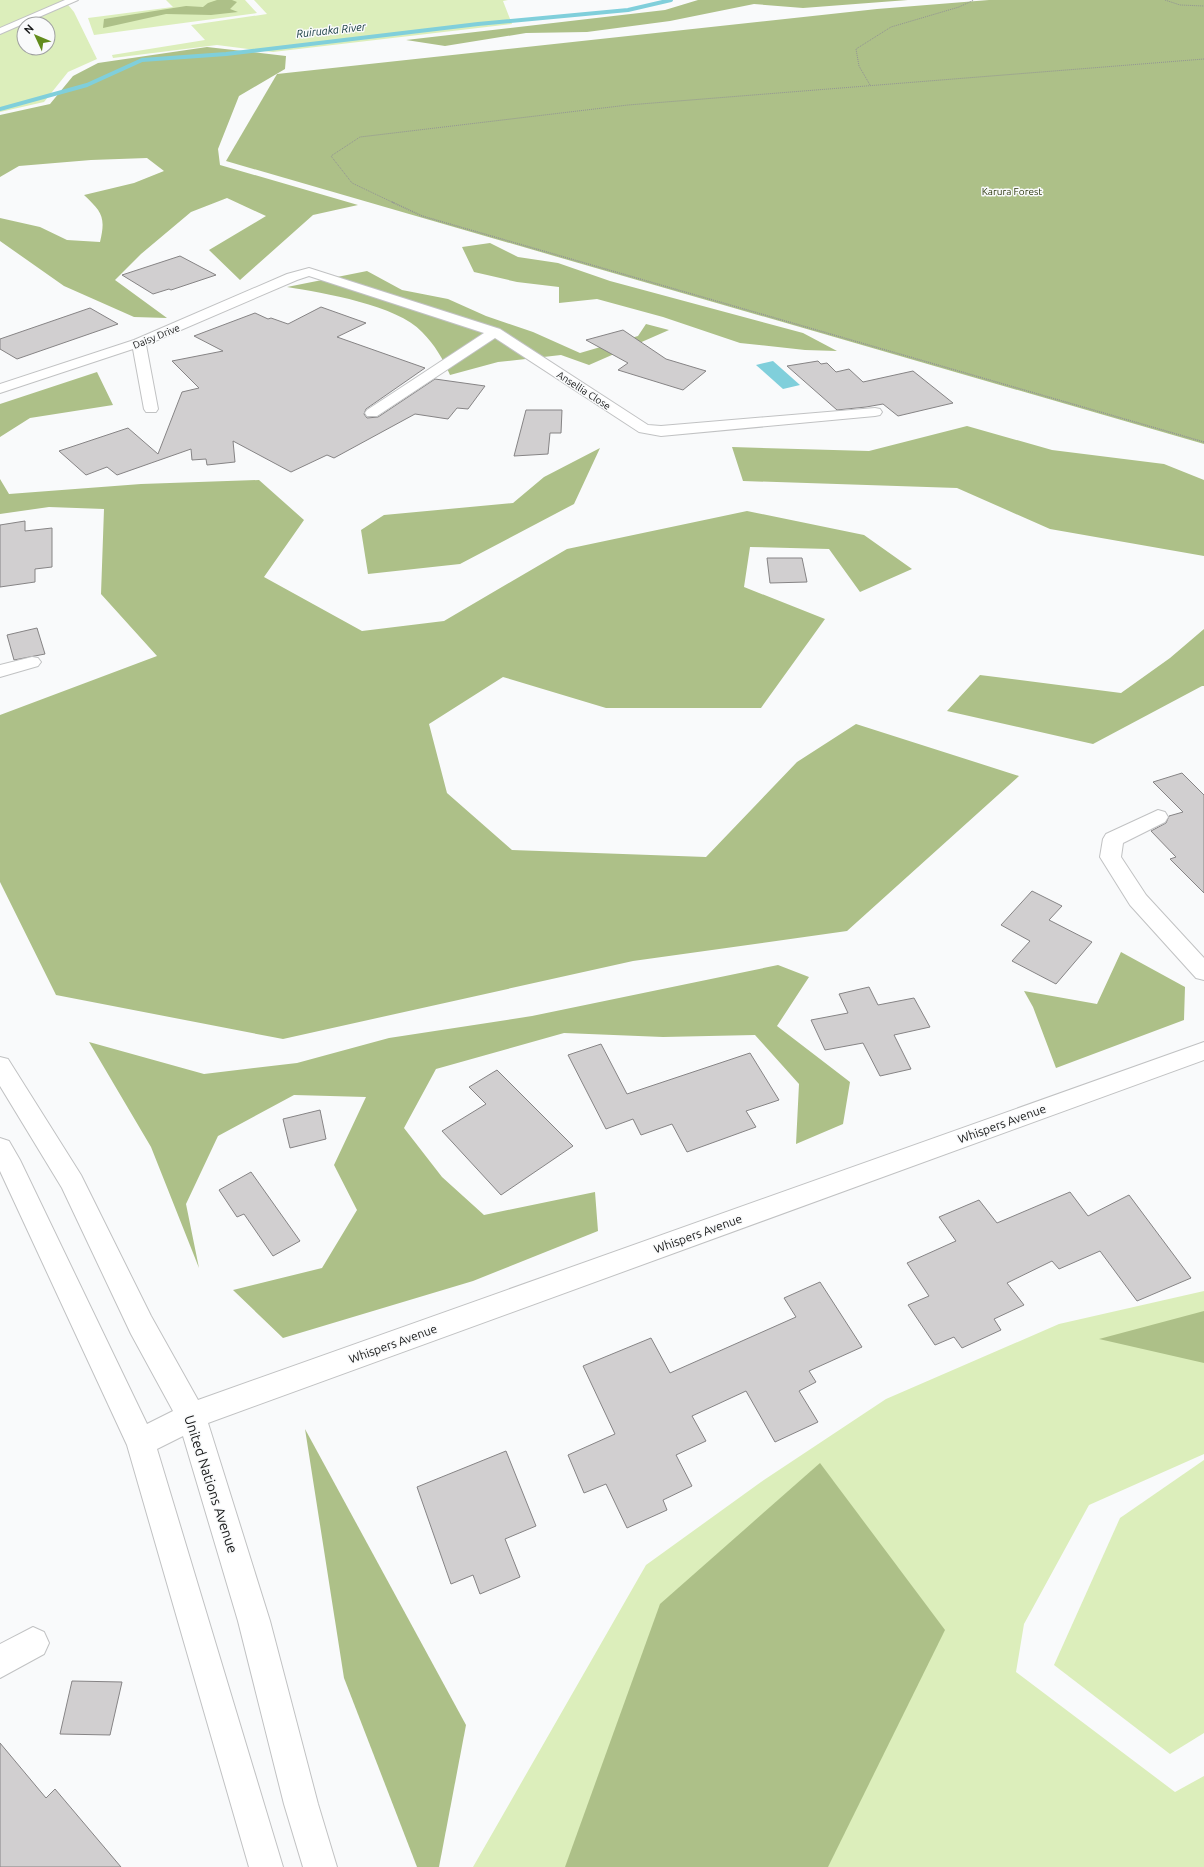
<svg xmlns="http://www.w3.org/2000/svg" width="1204" height="1867" viewBox="0 0 1204 1867" font-family="Ubuntu,sans-serif">
  <style>
    .green { fill: #dceebb; fill-rule: evenodd }
    .forest { fill: #adc088 }
    .water { fill: #80cfdb }
    .lines { fill: none; stroke-linecap: round; stroke-linejoin: round }
    .stream { stroke: #80cfdb; stroke-width: 4 }
    .building { fill: #d1cfd0; stroke: #868485 }
    .minor-casing { stroke: #c1c2c3; stroke-width: 2 }
    .path-far1 { stroke: #929394; stroke-width: 1; stroke-dasharray: 1 1; stroke-linecap: butt }
    .path { stroke: #929394; stroke-width: 1.5; stroke-dasharray: 1 1; stroke-linecap: butt }
    .minor { fill: #fff; fill-rule: evenodd }
    .labels { text-anchor: middle; stroke-width: 3; stroke-linejoin: round; paint-order: stroke }
    .far-park-label { font-size: 10px; fill: #2b370c; stroke: #f9fafb }
    .far-street-label { font-size: 10px; fill: #181919; stroke: #f9fafb }
    .far-water-label { font-size: 11px; font-style: italic; fill: #13393f; stroke: #f9fafb }
    .street-label { font-size: 12px; fill: #181919; stroke: #f9fafb }
    .near-street-label { font-size: 14px; fill: #181919; stroke: #f9fafb }
  </style>
  <rect width="100%" height="100%" fill="#f9fafb"/>
  <g class="green">
    <path d="M0 0H64L74 12 97 59 68 72 44 102 0 112ZM24 24H48V48H24Z"/>
    <polygon points="166,0 245,0 257,13 94,35 88,18 173,7"/>
    <polygon points="254,0 508,0 503,1 512,24 273,52 217,45 113,58 112,55 205,40 191,25 267,14"/>
    <polygon points="1204,1291 1204,1454 1089,1505 1024,1624 1016,1672 1175,1792 1204,1776 1204,1867 473,1867 646,1565 761,1482 886,1399 1059,1324"/>
    <polygon points="1204,1460 1204,1733 1170,1754 1054,1665 1120,1518"/>
  </g>
  <g class="forest">
    <polygon points="217,0 232,0 237,2 230,9 238,12 211,15 166,14 103,28 104,19 186,6 203,7 208,3"/>
    <polygon points="698,0 908,0 803,8 754,4 670,21 587,32 526,33 445,46 406,40 665,10"/>
    <polygon points="989,0 1204,0 1204,444 226,161 277,74 877,9"/>
    <path d="M207 47 286 56 285 69 239 96 218 149 220 165 358 205 313 215 240 280 209 250 266 216 227 198 191 212 141 254 115 280 167 318 134 317 64 286 0 241V218L40 227 67 240 100 242C106 217 102 212 84 195L134 183 164 171 147 158 91 160 19 166 0 177V115L50 104 73 76 98 63Z"/>
    <polygon points="490,243 518,257 558,263 610,281 803,333 837,351 805,350 740,343 663,317 597,299 559,303 559,287 517,282 474,272 462,247"/>
    <path d="M367 271 402 290 448 299 486 316 533 332 580 353 638 336 646 324 669 330 589 365 561 355 498 362 450 375C443 359 435 345 422 332 397 305 324 293 287 287Z"/>
    <polygon points="97,372 113,405 30,418 0,437 0,404"/>
    <polygon points="967,426 1052,450 1164,464 1204,480 1204,556 1050,529 957,488 743,481 732,447 869,451"/>
    <polygon points="600,448 574,504 460,564 368,574 361,530 384,515 513,503 544,477"/>
    <polygon points="0,479 9,494 141,484 259,480 304,520 264,577 362,631 444,621 567,549 747,511 864,535 912,569 860,592 829,549 750,547 744,587 825,619 761,708 606,708 503,677 429,724 447,793 512,850 706,857 797,762 856,724 1019,776 847,931 633,961 283,1039 56,995 0,882 0,715 157,656 101,594 104,509 49,507 0,514"/>
    <polygon points="1204,629 1204,686 1202,686 1093,744 947,711 980,675 1121,693 1170,658"/>
    <polygon points="1121,952 1185,987 1184,1020 1056,1068 1033,1007 1024,991 1097,1004"/>
    <polygon points="778,965 809,977 777,1026 850,1082 843,1124 796,1144 799,1084 755,1035 663,1037 564,1033 436,1069 404,1128 442,1177 484,1215 595,1192 598,1231 473,1281 283,1338 233,1290 322,1268 357,1210 334,1165 366,1097 294,1095 218,1136 186,1204 199,1268 151,1147 89,1042 204,1074 297,1063 389,1038 532,1016"/>
    <polygon points="1204,1311 1204,1363 1099,1339"/>
    <polygon points="305,1429 466,1725 439,1867 417,1867 344,1678"/>
    <polygon points="820,1463 945,1630 828,1867 565,1867 660,1604"/>
  </g>
  <polygon class="water" points="773,361 800,385 783,389 756,365"/>
  <g class="lines">
    <polyline class="stream" points="0,109 87,85 142,60 226,54 478,24 628,10 671,0"/>
  </g>
  <g class="building">
    <polygon points="180,256 216,275 171,290 169,289 153,294 122,275"/>
    <polygon points="321,307 366,323 337,337 425,368 366,409 364,414 367,418 378,417 435,379 485,386 468,409 457,408 448,419 415,414 334,458 327,455 291,472 233,441 235,462 207,465 206,459 192,460 191,449 117,475 107,467 86,475 59,451 128,428 158,454 182,392 199,388 172,361 223,351 194,336 255,313 268,319 271,318 288,324"/>
    <polygon points="90,308 118,324 17,359 0,349 0,339"/>
    <polygon points="623,330 666,359 706,371 683,390 618,370 628,363 586,340"/>
    <polygon points="818,361 821,364 827,363 836,372 849,369 863,382 913,371 953,403 898,416 883,404 866,407 837,410 787,366"/>
    <polygon points="526,410 562,410 561,433 550,433 548,454 514,456"/>
    <polygon points="25,521 25,531 52,528 52,567 35,569 35,582 0,587 0,525"/>
    <polygon points="767,558 802,558 807,582 770,583"/>
    <polygon points="37,628 45,654 14,660 7,635"/>
    <polygon points="1182,773 1204,795 1204,893 1170,859 1176,857 1151,831 1166,823 1169,816 1183,812 1153,782"/>
    <polygon points="1032,891 1062,906 1049,920 1092,942 1056,984 1012,961 1030,941 1001,925"/>
    <polygon points="869,987 878,1005 914,998 930,1027 894,1035 911,1069 880,1076 863,1043 825,1050 811,1020 848,1013 839,994"/>
    <polygon points="601,1044 627,1094 750,1053 779,1100 746,1111 756,1127 687,1152 672,1124 641,1135 633,1119 606,1129 568,1055"/>
    <polygon points="497,1070 573,1146 501,1195 442,1131 486,1104 469,1087"/>
    <polygon points="320,1110 326,1139 290,1148 283,1119"/>
    <polygon points="251,1172 300,1241 273,1256 244,1214 237,1217 219,1190"/>
    <polygon points="1070,1192 1088,1216 1129,1195 1191,1278 1137,1301 1100,1251 1059,1269 1052,1261 1007,1283 1024,1305 994,1319 1001,1330 962,1348 954,1337 935,1345 908,1305 929,1296 907,1263 956,1241 939,1217 979,1200 997,1223"/>
    <polygon points="820,1282 862,1347 809,1371 816,1382 799,1391 818,1422 775,1442 746,1391 692,1416 706,1441 676,1455 692,1486 663,1500 667,1510 627,1528 606,1484 584,1493 568,1455 615,1434 583,1366 651,1338 670,1373 796,1317 784,1298"/>
    <polygon points="506,1451 536,1526 505,1539 520,1577 480,1594 473,1575 451,1584 417,1487"/>
    <polygon points="72,1681 122,1682 110,1735 60,1734"/>
    <polygon points="0,1743 46,1798 55,1789 121,1867 0,1867"/>
  </g>
  <g class="lines">
    <g class="minor-casing">
      <g id="minor">
        <polygon points="65,0 78,0 0,34 0,28"/>
        <polygon points="309,268 500,329 648,425 661,426 875,408 880,409 882,412 880,415 875,416 661,436 639,432 495,338 377,416 367,416 365,413 367,410 484,333 309,276 297,280 146,345 158,409 156,412 146,412 144,409 133,349 0,393 0,384 134,340 287,274"/>
        <polygon points="32,657 38,658 41,662 38,666 0,677 0,665"/>
        <polygon points="1158,810 1165,812 1168,817 1165,822 1123,843 1121,857 1146,895 1204,958 1204,980 1196,978 1130,905 1100,857 1103,839 1106,834"/>
        <polygon points="1204,1042 1204,1060 208,1423 270,1621 318,1804 337,1867 303,1867 284,1804 238,1621 183,1436 157,1449 283,1867 249,1867 127,1445 0,1171 0,1138 9,1141 20,1160 147,1424 173,1411 131,1334 62,1188 0,1086 0,1057 8,1059 81,1175 151,1316 198,1400"/>
        <polygon points="33,1627 44,1632 49,1643 44,1654 0,1678 0,1644"/>
      </g>
    </g>
    <g class="path-far1">
      <polyline points="1165,0 1180,5 1204,6"/>
      <polyline points="870,85 859,66 856,49 891,27 959,7 974,0"/>
      <polyline points="394,203 352,183 331,156 360,137 628,105 1204,59"/>
    </g>
    <polyline class="path" points="392,202 422,216 1204,442"/>
    <use href="#minor" class="minor"/>
  </g>
  <g class="labels">
    <g class="far-park-label">
      <text x="1012" y="195">Karura Forest</text>
    </g>
    <g class="far-street-label">
      <text transform="translate(156 336) rotate(-22)" y="4">Daisy Drive</text>
      <text transform="translate(584 390) rotate(33)" y="4">Ansellia Close</text>
    </g>
    <g class="far-water-label">
      <text transform="translate(331 30) rotate(-6)" y="4">Ruiruaka River</text>
    </g>
    <g class="street-label">
      <text transform="translate(1002 1124) rotate(-20)" y="4">Whispers Avenue</text>
      <text transform="translate(698 1234) rotate(-20)" y="4">Whispers Avenue</text>
      <text transform="translate(393 1344) rotate(-20)" y="4">Whispers Avenue</text>
    </g>
    <g class="near-street-label">
      <text transform="translate(211 1484) rotate(72)" y="5">United Nations Avenue</text>
    </g>
  </g>
  <g transform="translate(36 36) rotate(314)"><circle r="19" fill="#f9fafb" stroke="#9fa0a1"/>
  <path d="M0-3L7 15L0 10L-7 15Z" fill="#628c1c"/>
  <text y="-6" font-size="11" font-weight="bold" text-anchor="middle" fill="#181919">N</text>
  </g>
</svg>
